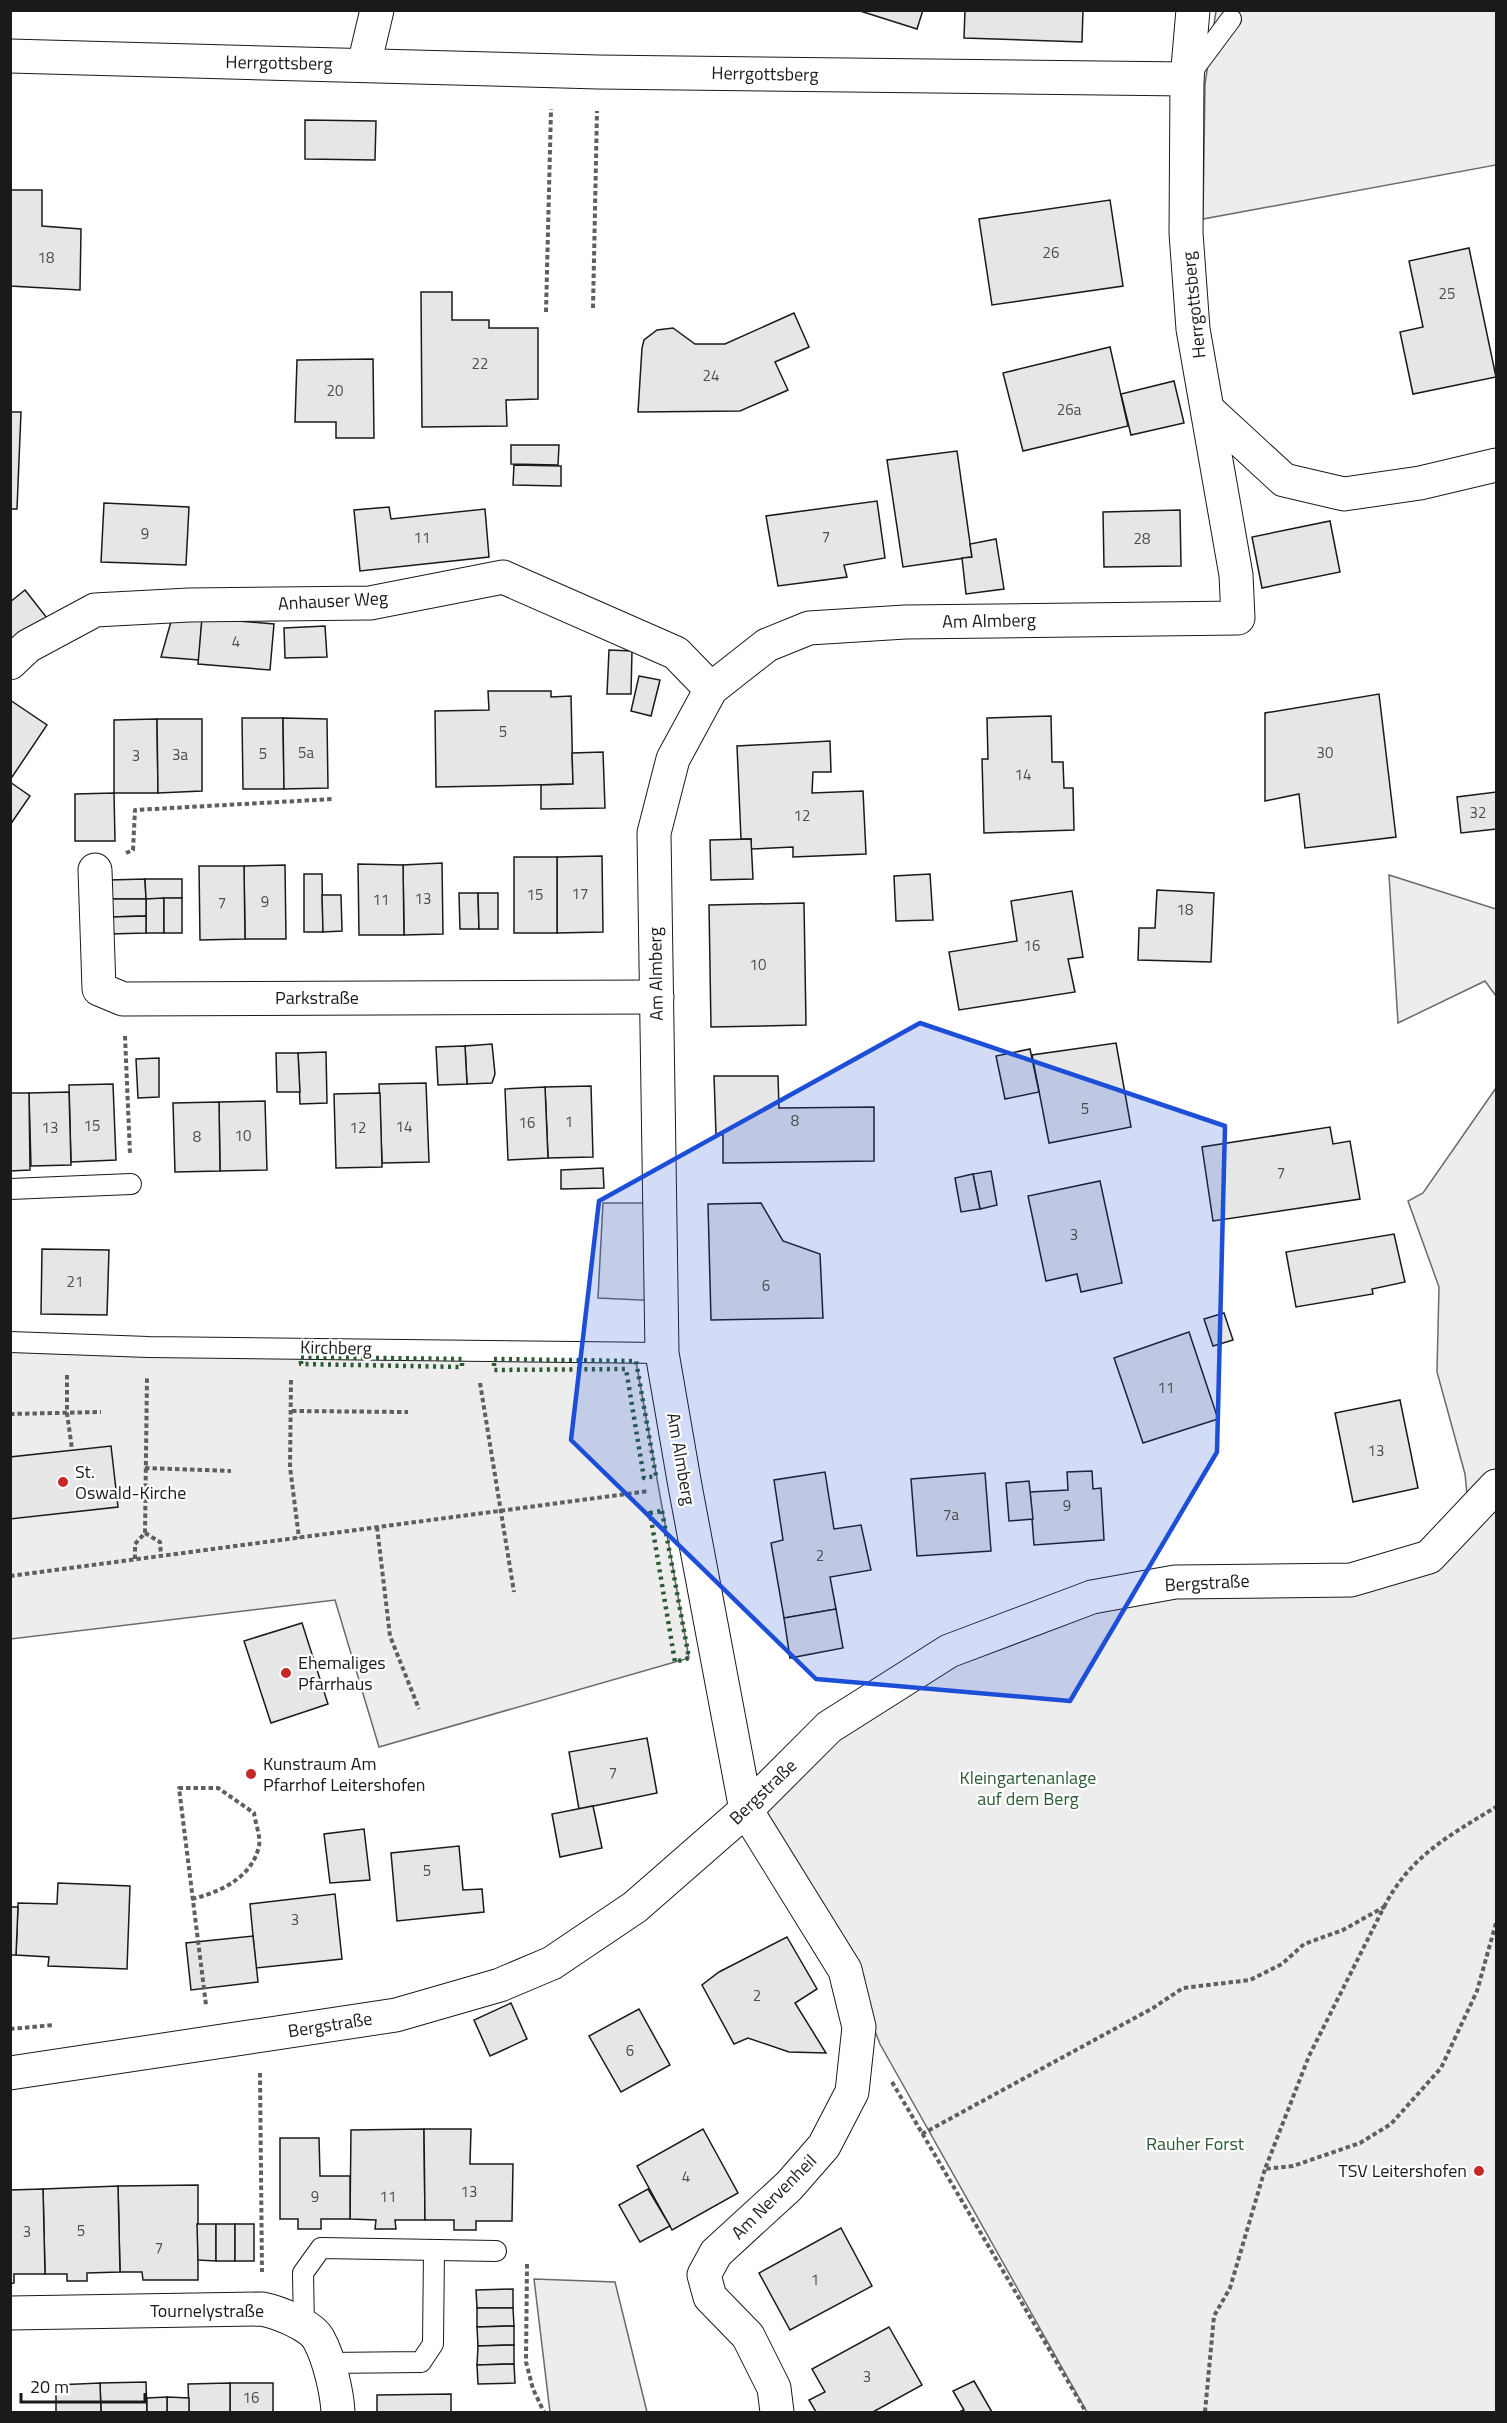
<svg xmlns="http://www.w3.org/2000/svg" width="1507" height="2423" viewBox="0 0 1507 2423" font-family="'Titillium Web',sans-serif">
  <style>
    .built { fill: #ededed; stroke: #6a6a6a; stroke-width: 1.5 }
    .building { fill: #e6e6e6; stroke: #1a1a1a; stroke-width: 1.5 }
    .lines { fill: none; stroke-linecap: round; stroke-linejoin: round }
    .service-casing { stroke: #1a1a1a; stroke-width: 22 }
    .minor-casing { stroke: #1a1a1a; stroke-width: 35 }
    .path { stroke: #5f5f5f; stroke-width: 4; stroke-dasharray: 4.5 3; stroke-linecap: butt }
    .service { stroke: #fff; stroke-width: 20 }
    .minor { stroke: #fff; stroke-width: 33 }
    .hedge { stroke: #2b5a34; stroke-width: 4.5; stroke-dasharray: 3 4.5; stroke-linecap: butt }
    .marked { fill: #1d4ed8; fill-opacity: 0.2; stroke: #1d4ed8; stroke-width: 4.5; stroke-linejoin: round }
    .poi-dot { fill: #c62828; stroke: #fff; stroke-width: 2 }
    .labels { text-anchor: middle; stroke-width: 4.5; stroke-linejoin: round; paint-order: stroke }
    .number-label { font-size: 15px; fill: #4d4d4d }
    .street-label { font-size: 18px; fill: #1a1a1a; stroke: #fff }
    .poi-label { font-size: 18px; fill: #1a1a1a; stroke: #fff; text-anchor: start }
    .park-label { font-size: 18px; fill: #2b5a34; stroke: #fff }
  </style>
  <rect width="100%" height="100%" fill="#fff"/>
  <g class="built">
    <polygon points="1216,11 1496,11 1496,165 1203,219 1205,84"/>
    <polygon points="1389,875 1496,909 1496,996 1485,981 1398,1023"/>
    <polygon points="1496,1088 1496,2412 1087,2412 880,2044 859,1990 746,1810 829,1727 1092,1597 1429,1556 1469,1515 1465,1474 1437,1372 1439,1287 1408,1201 1423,1193"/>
    <polygon points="603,1203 660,1203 661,1301 598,1298"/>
    <polygon points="11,1351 636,1361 689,1658 379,1747 335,1600 11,1639"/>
    <polygon points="534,2279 615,2282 647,2412 550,2412"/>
  </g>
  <g class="building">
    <polygon points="857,10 923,10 917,29"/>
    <polygon points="965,10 1083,10 1082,42 964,38"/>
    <polygon points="305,120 376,121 375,160 305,159"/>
    <polygon points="10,190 42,190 42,226 81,229 80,290 10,286"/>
    <polygon points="1110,200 1123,286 992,305 979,219"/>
    <polygon points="1469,248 1496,377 1413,394 1400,332 1423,327 1409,261"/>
    <polygon points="421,292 452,292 452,320 489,320 489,328 538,328 538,399 506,400 507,426 422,427"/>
    <polygon points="794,313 809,347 775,362 788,390 740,411 638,412 642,348 644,340 657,330 673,328 695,344 725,344"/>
    <polygon points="1110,347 1128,426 1023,451 1003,373"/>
    <polygon points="373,359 374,438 336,438 336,422 295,422 297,360"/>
    <polygon points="1174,381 1184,423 1131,435 1121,394"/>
    <polygon points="10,412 21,412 17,509 10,509"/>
    <polygon points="511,445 559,445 558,465 511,464"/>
    <polygon points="957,451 972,557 903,567 887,460"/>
    <polygon points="514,465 561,466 561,486 513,485"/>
    <polygon points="877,501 885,558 844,565 847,577 778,586 766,516"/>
    <polygon points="104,503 189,507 186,565 101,562"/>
    <polygon points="389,507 391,519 485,509 489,557 360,571 354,510"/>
    <polygon points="1180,510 1181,566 1104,567 1103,512"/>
    <polygon points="1330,521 1340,572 1262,588 1252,537"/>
    <polygon points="996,539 1004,589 966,594 962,558 972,557 970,544"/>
    <polygon points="25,590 47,618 10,646 10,602"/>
    <polygon points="172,618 202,621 199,660 161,657"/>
    <polygon points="202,618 274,624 270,670 198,664"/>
    <polygon points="325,626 327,657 285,658 284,628"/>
    <polygon points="609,650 632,651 631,694 607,694"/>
    <polygon points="639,676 660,680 651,716 631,711"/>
    <polygon points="488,691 551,691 551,697 571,696 573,784 436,787 435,711 489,710"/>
    <polygon points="1379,694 1396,837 1305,848 1299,794 1265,801 1265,713"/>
    <polygon points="10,700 47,725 10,780"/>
    <polygon points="1051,716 1052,762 1063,762 1064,788 1073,788 1074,830 984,833 982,759 988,759 987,718"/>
    <polygon points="242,718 283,718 284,789 243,789"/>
    <polygon points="283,718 327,719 328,788 284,789"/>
    <polygon points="157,719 158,793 114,793 114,720"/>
    <polygon points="157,719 202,719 202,791 158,793"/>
    <polygon points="830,741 831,772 813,772 812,793 863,791 866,854 793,857 793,847 751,849 751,839 741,839 737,746"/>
    <polygon points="603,752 605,808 541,809 541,785 573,784 572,753"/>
    <polygon points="10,782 30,796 10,825"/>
    <polygon points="1496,792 1496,829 1461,833 1457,797"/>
    <polygon points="114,793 115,841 75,841 75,794"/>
    <polygon points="751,839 753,879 711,880 710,840"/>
    <polygon points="602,856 603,932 557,933 557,857"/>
    <rect x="514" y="857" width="43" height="76"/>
    <polygon points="442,863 443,934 404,935 403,865"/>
    <polygon points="358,864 403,865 404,935 359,935"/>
    <polygon points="285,865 286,939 245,939 244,866"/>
    <polygon points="199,866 244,866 245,939 200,940"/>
    <polygon points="304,874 322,874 323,932 304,932"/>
    <polygon points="930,874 933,920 896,921 894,876"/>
    <polygon points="145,879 146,899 110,899 109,880"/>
    <polygon points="145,879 182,879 182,898 146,899"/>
    <polygon points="1157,890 1214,893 1211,962 1138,960 1139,928 1155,928"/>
    <polygon points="1072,891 1083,957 1068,959 1075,992 959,1010 949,952 1017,941 1011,901"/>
    <polygon points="459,893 478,893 479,929 460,929"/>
    <polygon points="478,893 498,893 498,929 479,929"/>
    <polygon points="322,895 341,895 342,931 323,932"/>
    <polygon points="164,898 164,933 146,933 146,899"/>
    <rect x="164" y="898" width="18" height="35"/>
    <polygon points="110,899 146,899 146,916 110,917"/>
    <polygon points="804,903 806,1025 711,1027 709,905"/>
    <polygon points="146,916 146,933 110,934 110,917"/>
    <polygon points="1116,1043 1131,1127 1049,1143 1032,1055"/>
    <polygon points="492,1044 495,1074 492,1083 467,1084 465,1046"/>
    <polygon points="465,1046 467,1084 438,1085 436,1047"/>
    <polygon points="1030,1049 1039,1092 1005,1099 996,1056"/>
    <polygon points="326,1052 327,1103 300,1104 298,1053"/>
    <polygon points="276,1053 298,1053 300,1092 277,1092"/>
    <polygon points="159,1058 159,1097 138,1098 136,1059"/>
    <polygon points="714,1076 778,1076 779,1108 874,1107 874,1161 723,1163 723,1135 716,1134"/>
    <polygon points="426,1083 429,1162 382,1163 379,1084"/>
    <polygon points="113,1084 116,1160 71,1162 69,1085"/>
    <polygon points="591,1086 593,1157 548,1158 545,1087"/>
    <polygon points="545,1087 548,1158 508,1160 505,1089"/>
    <polygon points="69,1092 71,1165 31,1166 29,1093"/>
    <polygon points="10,1093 29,1093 30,1170 10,1171"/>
    <polygon points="380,1093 382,1167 336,1168 334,1094"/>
    <polygon points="265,1101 267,1170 220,1171 219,1102"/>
    <polygon points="219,1102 220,1171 175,1172 173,1103"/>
    <polygon points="1330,1127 1333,1144 1350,1141 1360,1199 1213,1221 1202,1147"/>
    <polygon points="603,1168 604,1188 561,1189 561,1170"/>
    <polygon points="991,1171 997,1205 980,1209 973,1174"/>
    <polygon points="973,1174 980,1209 961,1212 955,1178"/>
    <polygon points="1100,1181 1122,1283 1081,1292 1077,1274 1046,1281 1028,1196"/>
    <polygon points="761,1203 783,1241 820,1254 823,1318 711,1320 708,1204"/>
    <polygon points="1394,1234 1405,1282 1372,1289 1373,1294 1296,1307 1286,1252"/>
    <polygon points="42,1249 109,1250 107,1315 41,1314"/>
    <polygon points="1224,1313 1233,1340 1213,1346 1204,1319"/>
    <polygon points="1189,1332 1218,1419 1143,1443 1114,1358"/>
    <polygon points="1400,1400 1418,1488 1353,1502 1335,1413"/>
    <polygon points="111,1446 118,1507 10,1519 10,1457"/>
    <polygon points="1092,1471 1093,1489 1101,1488 1104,1540 1034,1545 1030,1492 1068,1490 1067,1472"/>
    <polygon points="825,1472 834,1529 861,1525 871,1570 830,1577 836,1609 784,1618 771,1543 783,1540 774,1480"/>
    <polygon points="985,1473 991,1551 917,1556 911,1479"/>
    <polygon points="1029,1481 1033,1519 1009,1521 1006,1483"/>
    <polygon points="836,1609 843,1648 790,1658 784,1618"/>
    <polygon points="302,1623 328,1704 271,1723 244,1641"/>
    <polygon points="647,1738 657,1793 579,1809 569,1752"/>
    <polygon points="593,1806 602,1848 560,1857 552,1814"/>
    <polygon points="364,1829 370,1880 330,1883 324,1834"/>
    <polygon points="459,1846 463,1890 482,1889 484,1912 397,1921 391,1853"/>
    <polygon points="58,1883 130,1886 127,1969 48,1966 49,1957 16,1955 18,1903 57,1904"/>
    <polygon points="335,1894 342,1959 256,1968 250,1904"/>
    <polygon points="10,1907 18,1907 16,1955 10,1955"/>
    <polygon points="253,1936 258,1982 191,1990 186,1943"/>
    <polygon points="787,1937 817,1989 795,2003 826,2053 789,2052 748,2038 734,2044 702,1985 719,1972"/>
    <polygon points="511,2003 527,2039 490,2056 474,2020"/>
    <polygon points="639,2009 670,2065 621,2092 589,2036"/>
    <polygon points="424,2129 425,2220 395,2220 396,2229 375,2229 376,2220 350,2219 351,2130"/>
    <polygon points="424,2129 471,2129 470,2164 513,2164 512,2221 476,2221 476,2230 454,2230 454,2220 425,2220"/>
    <polygon points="703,2129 738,2193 672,2230 637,2166"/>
    <polygon points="280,2138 319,2138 320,2176 350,2176 350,2219 321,2219 321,2229 298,2229 298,2219 280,2219"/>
    <polygon points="198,2185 198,2280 143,2280 142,2272 120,2272 118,2186"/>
    <polygon points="118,2186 120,2272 87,2273 87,2281 67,2281 67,2274 45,2274 43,2189"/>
    <polygon points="43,2189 45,2274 14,2274 14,2283 10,2284 10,2190"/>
    <polygon points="648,2189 670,2226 640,2242 619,2205"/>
    <polygon points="197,2224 216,2224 216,2261 198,2260"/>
    <rect x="216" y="2224" width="19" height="37"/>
    <rect x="235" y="2224" width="19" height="37"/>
    <polygon points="841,2228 872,2286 790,2330 759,2273"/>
    <polygon points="513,2289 513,2308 477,2308 476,2290"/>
    <polygon points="477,2308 513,2308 514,2326 477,2327"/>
    <polygon points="514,2326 514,2345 478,2346 477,2327"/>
    <polygon points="889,2327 922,2385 873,2412 816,2412 809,2400 825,2392 812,2369"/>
    <polygon points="514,2345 514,2364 477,2365 478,2346"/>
    <polygon points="514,2364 515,2383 478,2384 477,2365"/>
    <polygon points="974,2381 992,2412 959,2412 964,2410 953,2391"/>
    <polygon points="146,2382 147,2412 101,2412 100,2383"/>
    <polygon points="100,2383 101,2412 56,2412 56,2385"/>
    <rect x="230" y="2383" width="43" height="29"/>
    <polygon points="230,2383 230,2412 189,2412 188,2384"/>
    <polygon points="451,2394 451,2412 377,2412 377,2395"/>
    <polygon points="167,2397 189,2398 189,2412 167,2412"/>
    <polygon points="167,2397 167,2412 147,2412 147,2398"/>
  </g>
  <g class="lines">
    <g class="service-casing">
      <g id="service">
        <polyline points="1190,74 1231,19"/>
        <polyline points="10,1189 131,1184"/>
        <polyline points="10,1342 148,1347 662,1353"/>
        <polyline points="304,2327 303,2273 321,2248 496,2251"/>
        <polyline points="327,2363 421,2362 433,2344 434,2250"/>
      </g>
    </g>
    <g class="minor-casing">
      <g id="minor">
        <polyline points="10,56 598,72 1187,79"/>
        <polyline points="364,65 377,10"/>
        <polyline points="1209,411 1284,480 1344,494 1420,483 1496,465"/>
        <polyline points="10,663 28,646 95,610 189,605 370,603 503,577 676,653 711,689"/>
        <polyline points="95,870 99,989 123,999 657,997"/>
        <polyline points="10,2073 396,2015 500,1985 552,1963 635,1907 746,1810 829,1727 949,1651 1092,1597 1175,1582 1351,1580 1429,1557 1496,1486"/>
        <path d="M10 2313 262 2309C277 2312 312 2325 319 2340 329 2358 337 2392 338 2412"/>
        <polyline points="777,2412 774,2388 748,2336 710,2297 704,2275 716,2253 789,2186 824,2146 852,2092 859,2027 845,1970 746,1810 685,1486 662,1353 654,833 673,759 711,689 767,645 809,628 905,622 1238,618 1236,575 1193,329 1186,233 1187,79 1193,10"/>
      </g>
    </g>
    <g class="path">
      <polyline points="593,308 597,111"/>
      <polyline points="546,312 551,109"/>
      <polyline points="126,853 133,850 135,810 333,799"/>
      <polyline points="125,1036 130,1154"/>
      <polyline points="67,1375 67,1413 72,1449"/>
      <polyline points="291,1380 290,1467 299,1538"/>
      <polyline points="480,1383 514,1592"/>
      <polyline points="292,1411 408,1412"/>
      <polyline points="10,1414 101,1412"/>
      <polyline points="145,1468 231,1471"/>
      <polyline points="377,1527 390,1636 419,1709"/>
      <polyline points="145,1533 160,1542 161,1556"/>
      <polyline points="135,1559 135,1544 145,1533 147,1377"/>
      <polyline points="10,1576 649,1491"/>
      <path d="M192 1899C220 1892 252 1878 259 1846 261 1837 255 1822 254 1813L218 1788H179L206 2005"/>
      <path d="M1384 1907C1410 1856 1450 1835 1496 1807"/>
      <polyline points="10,2029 54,2025"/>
      <polyline points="260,2073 262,2272"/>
      <polyline points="892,2082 1086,2412"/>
      <polyline points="922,2134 1153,2008 1183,1988 1250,1980 1282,1964 1304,1944 1343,1930 1384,1907 1309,2056 1265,2169 1293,2166 1360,2143 1391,2124 1441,2068 1477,1991 1496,1923"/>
      <polyline points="527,2264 526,2362 533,2389 544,2412"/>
      <polyline points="1205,2412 1214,2316 1230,2288 1265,2169"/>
    </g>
    <use href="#service" class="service"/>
    <use href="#minor" class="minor"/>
    <g class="hedge">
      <polygon points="301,1357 462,1359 462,1367 301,1364"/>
      <polygon points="494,1359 636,1361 656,1476 644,1478 626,1369 494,1370"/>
      <polygon points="662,1511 689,1658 675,1662 650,1513"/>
    </g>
  </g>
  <path class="marked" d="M920 1023 1225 1126 1217 1452 1070 1701 816 1679 571 1440 599 1201Z"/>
  <g class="poi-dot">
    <circle cx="63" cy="1482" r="6"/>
    <circle cx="286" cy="1673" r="6"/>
    <circle cx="251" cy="1774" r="6"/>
    <circle cx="1479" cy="2171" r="6"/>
  </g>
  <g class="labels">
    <g class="number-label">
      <text x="1051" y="258">26</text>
      <text x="46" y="263">18</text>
      <text x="1447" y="299">25</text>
      <text x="480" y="369">22</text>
      <text x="711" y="381">24</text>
      <text x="335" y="396">20</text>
      <text x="1069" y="415">26a</text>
      <text x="145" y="539">9</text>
      <text x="826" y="542">7</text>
      <text x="422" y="543">11</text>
      <text x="1142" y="544">28</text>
      <text x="236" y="647">4</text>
      <text x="503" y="737">5</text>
      <text x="306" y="758">5a</text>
      <text x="1325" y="758">30</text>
      <text x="263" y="759">5</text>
      <text x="180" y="760">3a</text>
      <text x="136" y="761">3</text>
      <text x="1023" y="780">14</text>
      <text x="1478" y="818">32</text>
      <text x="802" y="821">12</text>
      <text x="580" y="899">17</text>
      <text x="535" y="900">15</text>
      <text x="423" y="904">13</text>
      <text x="381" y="905">11</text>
      <text x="265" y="907">9</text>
      <text x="222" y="908">7</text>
      <text x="1185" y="915">18</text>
      <text x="1032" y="951">16</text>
      <text x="758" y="970">10</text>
      <text x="1085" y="1114">5</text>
      <text x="795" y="1126">8</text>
      <text x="569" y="1127">1</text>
      <text x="527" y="1128">16</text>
      <text x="92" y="1131">15</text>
      <text x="404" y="1132">14</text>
      <text x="50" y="1133">13</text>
      <text x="358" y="1133">12</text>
      <text x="243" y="1141">10</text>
      <text x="197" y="1142">8</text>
      <text x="1281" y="1178">7</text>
      <text x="1074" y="1240">3</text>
      <text x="75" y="1287">21</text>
      <text x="766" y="1291">6</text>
      <text x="1166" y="1393">11</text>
      <text x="1376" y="1456">13</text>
      <text x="1067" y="1511">9</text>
      <text x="951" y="1520">7a</text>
      <text x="820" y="1561">2</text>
      <text x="613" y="1778">7</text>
      <text x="427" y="1876">5</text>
      <text x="295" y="1925">3</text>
      <text x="757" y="2001">2</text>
      <text x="630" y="2056">6</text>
      <text x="686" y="2182">4</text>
      <text x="469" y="2197">13</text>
      <text x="315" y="2202">9</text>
      <text x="388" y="2202">11</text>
      <text x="81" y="2236">5</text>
      <text x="27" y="2237">3</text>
      <text x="159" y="2253">7</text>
      <text x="815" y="2285">1</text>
      <text x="867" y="2382">3</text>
      <text x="251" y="2403">16</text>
    </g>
    <g class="street-label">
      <text transform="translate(279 63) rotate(1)" y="6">Herrgottsberg</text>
      <text transform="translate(765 74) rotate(1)" y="6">Herrgottsberg</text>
      <text transform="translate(1194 305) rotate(-96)" y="6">Herrgottsberg</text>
      <text transform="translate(333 601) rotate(-3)" y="6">Anhauser Weg</text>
      <text transform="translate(989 621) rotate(-1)" y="6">Am Almberg</text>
      <text transform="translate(656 974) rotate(-91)" y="6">Am Almberg</text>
      <text x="317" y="1004">Parkstraße</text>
      <text transform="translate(336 1348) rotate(1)" y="6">Kirchberg</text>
      <text transform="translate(681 1459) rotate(80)" y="6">Am Almberg</text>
      <text transform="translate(1207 1583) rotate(-3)" y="6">Bergstraße</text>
      <text transform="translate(763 1792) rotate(-44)" y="6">Bergstraße</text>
      <text transform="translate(330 2025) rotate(-9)" y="6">Bergstraße</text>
      <text transform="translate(774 2197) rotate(-45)" y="6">Am Nervenheil</text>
      <text x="207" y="2317">Tournelystraße</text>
    </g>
    <g class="poi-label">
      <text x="75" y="1478">St.<tspan x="75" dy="21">Oswald-Kirche</tspan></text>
      <text x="298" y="1669">Ehemaliges<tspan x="298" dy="21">Pfarrhaus</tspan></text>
      <text x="263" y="1770">Kunstraum Am<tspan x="263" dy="21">Pfarrhof Leitershofen</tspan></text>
      <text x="1467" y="2177" text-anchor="end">TSV Leitershofen</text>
    </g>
    <g class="park-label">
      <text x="1028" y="1784">Kleingartenanlage<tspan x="1028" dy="21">auf dem Berg</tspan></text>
      <text x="1195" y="2150">Rauher Forst</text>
    </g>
  </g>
  <rect width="1507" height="2423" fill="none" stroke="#1a1a1a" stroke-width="24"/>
  <path d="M21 2393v9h124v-9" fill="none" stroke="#1a1a1a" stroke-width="3"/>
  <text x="30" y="2393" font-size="18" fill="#1a1a1a" stroke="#ffffff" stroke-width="4.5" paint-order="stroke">20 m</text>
</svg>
